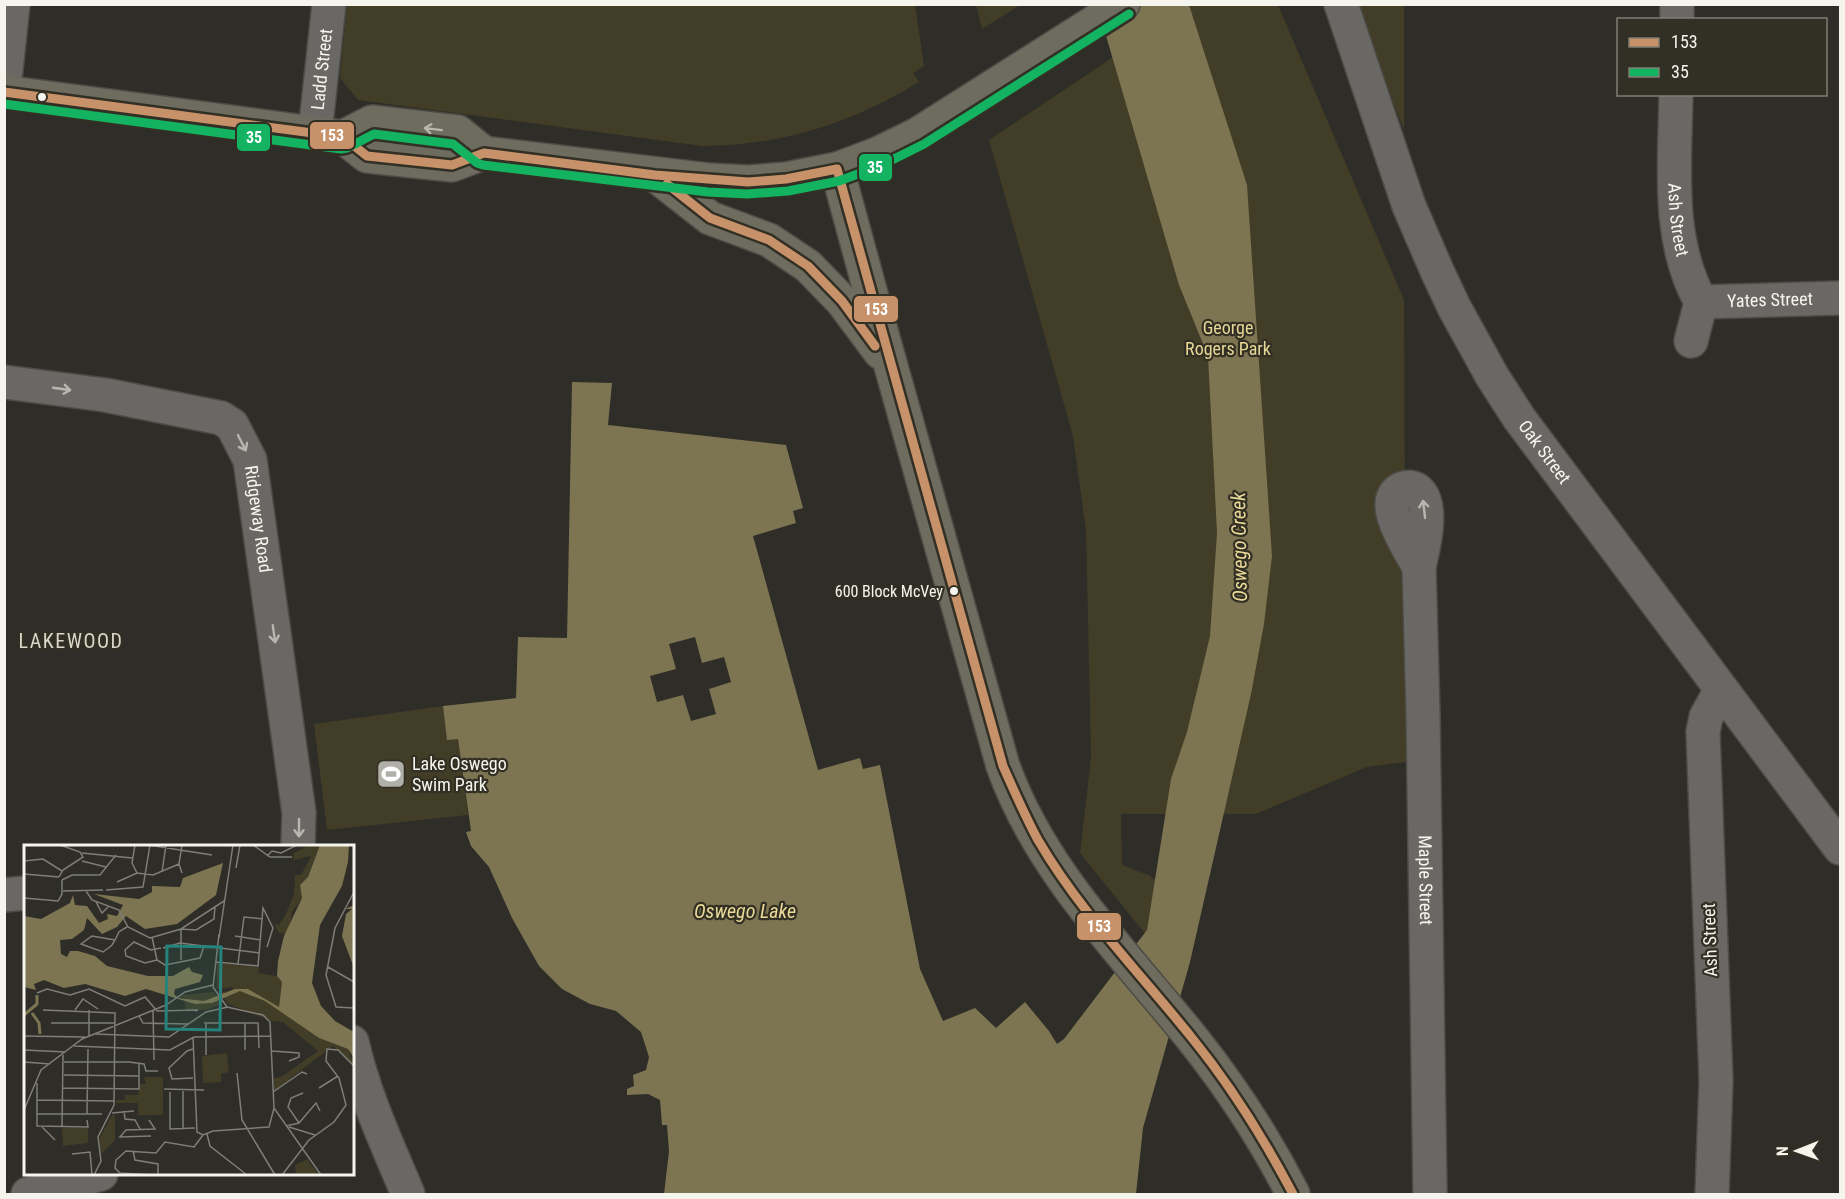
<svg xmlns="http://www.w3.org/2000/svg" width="1845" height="1199" viewBox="0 0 1845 1199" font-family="'Roboto Condensed',sans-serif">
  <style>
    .green { fill: #423d27 }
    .water { fill: #7d7451 }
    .pier { fill: #2e2d28 }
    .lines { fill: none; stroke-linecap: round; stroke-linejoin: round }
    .minor-casing { stroke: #4c4b45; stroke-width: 36 }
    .major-casing { stroke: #4c4b45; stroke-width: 36 }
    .minor { stroke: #696864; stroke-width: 33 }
    .major { stroke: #6e6b5f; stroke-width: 33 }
    .bus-1-casing { stroke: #322f24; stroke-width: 14 }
    .bus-2-casing { stroke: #322f24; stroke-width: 14 }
    .bus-1 { stroke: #c7916a; stroke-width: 9 }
    .bus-2 { stroke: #13b361; stroke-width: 9 }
    .oneway { stroke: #b9b7ad }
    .oneway2 { stroke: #b7b6af }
    .bus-dot { fill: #f6f5ed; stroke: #322f24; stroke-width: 2 }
    .labels { text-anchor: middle; stroke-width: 4.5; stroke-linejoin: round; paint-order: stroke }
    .bus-label { font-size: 16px; fill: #f6f5ed; stroke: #322f24; text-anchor: end }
    .street-label { font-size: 18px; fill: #f6f5ed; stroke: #322f24 }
    .park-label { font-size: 18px; fill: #e7d796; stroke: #322f24 }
    .poi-label { font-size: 18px; fill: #f6f5ed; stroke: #322f24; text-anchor: start }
    .water-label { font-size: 20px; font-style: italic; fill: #eada99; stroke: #322f24 }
    .neighbourhood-label { font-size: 20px; letter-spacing: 1.5px; fill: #dbd8c9; stroke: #322f24 }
    .inset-river { fill: none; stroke: #7d7451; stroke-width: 3 }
    .inset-road { fill: none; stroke: #7e7d77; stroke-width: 1.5 }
    .view { fill: #26837b; fill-opacity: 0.15; stroke: #26837b; stroke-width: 3 }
    .inset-edge { fill: none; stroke: #f6f5ed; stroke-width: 3 }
    .line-badge { stroke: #322f24; stroke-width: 2 }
    .badge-label { font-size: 16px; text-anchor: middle; font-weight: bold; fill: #fff }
  </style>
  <rect width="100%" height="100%" fill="#2e2d28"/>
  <g class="green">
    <path d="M347 5H915L924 66 913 73 919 82C852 123 781 146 702 146L358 100 340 78Z"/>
    <polygon points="976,5 976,4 1020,5 982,29"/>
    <polygon points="1191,5 1278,5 1404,300 1406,762 1367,767 1256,814 1121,814 1122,865 1151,876 1151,878 1178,886 1163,956 1080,853 1091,758 1086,531 1073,436 989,140"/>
    <polygon points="1356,5 1404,5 1404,130"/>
    <polygon points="443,706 447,739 458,739 468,815 327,830 314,724"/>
  </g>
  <polygon class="water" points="1097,5 1189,5 1247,185 1272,556 1264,624 1251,694 1190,962 1143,1128 1136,1194 664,1194 669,1151 667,1125 662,1125 660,1100 648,1094 627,1095 627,1089 634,1086 633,1075 646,1070 649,1057 641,1032 616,1011 590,1004 562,989 539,966 512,918 489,867 471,846 466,832 471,831 458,739 447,740 443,706 516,698 518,637 567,638 572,382 612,383 608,425 786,445 803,508 793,511 796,523 753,536 818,770 860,758 863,769 880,765 920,969 943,1021 975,1008 996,1028 1025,1002 1049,1031 1057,1044 1064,1039 1147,930 1171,779 1187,732 1210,636 1217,533 1208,356 1179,285"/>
  <polygon class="pier" points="695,637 702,663 724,657 731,682 709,689 716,714 691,721 683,695 657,702 650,676 676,669 669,644"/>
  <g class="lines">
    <g class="minor-casing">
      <g id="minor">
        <path id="s1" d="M1341 4 1409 206 1438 273 1454 307 1492 376 1519 418 1840 848"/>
        <polyline points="1677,20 1677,4"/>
        <polyline points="4,88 13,4"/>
        <path id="s2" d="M1676 94C1675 163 1666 240 1701 302L1691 341"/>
        <path id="s3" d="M315 133 329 4"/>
        <path id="s4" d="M1701 302 1840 298"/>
        <path id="s5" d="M4 382 105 395 221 418 232 425 250 460 299 813 298 846"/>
        <path id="s6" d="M1419 567C1410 551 1391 521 1392 504 1392 488 1412 481 1421 494 1433 511 1423 549 1419 567L1423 714 1430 1194"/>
        <polyline points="4,895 26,893"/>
        <path d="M352 1042C364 1095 387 1144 408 1194"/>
        <polyline points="28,1194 101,1174"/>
        <polyline points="1712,1194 1716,1081 1703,732 1706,717 1721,690"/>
      </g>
    </g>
    <g class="major-casing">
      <g id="major">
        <polyline points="4,92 343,137 367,156 423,162 452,165 484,153 709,180 748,182 786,179 837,169 877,154 918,134 1123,4"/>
        <polyline points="343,137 372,122 458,132 484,153"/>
        <path d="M837 169 880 327 1003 766C1041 872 1123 952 1192 1038 1231 1087 1265 1139 1293 1194"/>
        <polyline points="655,175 710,218 769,240 808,266 842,301 880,352"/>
      </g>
    </g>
    <use href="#minor" class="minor"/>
    <use href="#major" class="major"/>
    <g class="bus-1-casing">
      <g id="bus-1">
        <path d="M4 92 343 137 367 156 452 165 484 153 655 175 748 182 786 179 837 169 1003 766C1014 791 1025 816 1038 840 1080 912 1140 973 1192 1038 1231 1086 1264 1139 1293 1194"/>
        <polyline points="667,184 710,218 769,240 808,266 842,301 875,346"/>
      </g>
    </g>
    <g class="bus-2-casing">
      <polyline id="bus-2" points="4,104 341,149 347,148 374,134 453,144 477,163 483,165 708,192 747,194 788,191 839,181 882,165 924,144 1129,14"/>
    </g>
    <use href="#bus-1" class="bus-1"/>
    <use href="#bus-2" class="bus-2"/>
  </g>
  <defs><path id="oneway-shaft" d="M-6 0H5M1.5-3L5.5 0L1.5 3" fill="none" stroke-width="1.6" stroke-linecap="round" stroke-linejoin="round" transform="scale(1.5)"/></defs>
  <use class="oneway" href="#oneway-shaft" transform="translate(433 129) rotate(-173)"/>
  <g class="oneway2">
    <use href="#oneway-shaft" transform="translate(62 389) rotate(8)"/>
    <use href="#oneway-shaft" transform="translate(242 443) rotate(63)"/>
    <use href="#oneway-shaft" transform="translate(1424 509) rotate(-97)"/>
    <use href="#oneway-shaft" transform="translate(274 634) rotate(82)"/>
    <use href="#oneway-shaft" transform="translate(299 828) rotate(90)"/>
  </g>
  <defs>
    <g id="stadium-square" transform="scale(1.5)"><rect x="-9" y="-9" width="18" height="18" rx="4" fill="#b0afa8" stroke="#322f24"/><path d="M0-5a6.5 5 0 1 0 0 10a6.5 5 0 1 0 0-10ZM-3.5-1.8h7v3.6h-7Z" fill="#fff"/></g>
  </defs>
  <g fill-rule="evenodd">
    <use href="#stadium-square" x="391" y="774"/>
  </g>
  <g class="bus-dot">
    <circle cx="42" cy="97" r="5"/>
    <circle cx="954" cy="591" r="5"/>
  </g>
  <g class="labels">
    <g class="bus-label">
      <text x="943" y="597">600 Block McVey</text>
    </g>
    <g class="street-label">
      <text dy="6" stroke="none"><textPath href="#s3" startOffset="64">Ladd Street</textPath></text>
      <text dy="6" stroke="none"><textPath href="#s2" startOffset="126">Ash Street</textPath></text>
      <text dy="6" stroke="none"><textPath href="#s4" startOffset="69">Yates Street</textPath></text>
      <text dy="6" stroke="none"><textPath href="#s1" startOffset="495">Oak Street</textPath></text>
      <text dy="6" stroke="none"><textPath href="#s5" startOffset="332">Ridgeway Road</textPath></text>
      <text dy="6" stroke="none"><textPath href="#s6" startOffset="498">Maple Street</textPath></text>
      <text transform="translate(1710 940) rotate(-92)" y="6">Ash Street</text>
    </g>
    <g class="park-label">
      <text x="1228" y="334">George<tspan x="1228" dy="21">Rogers Park</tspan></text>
    </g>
    <g class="poi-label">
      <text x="412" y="770">Lake Oswego<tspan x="412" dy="21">Swim Park</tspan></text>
    </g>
    <g class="water-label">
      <text transform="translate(1239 547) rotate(-91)" y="7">Oswego Creek</text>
      <text x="745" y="918">Oswego Lake</text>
    </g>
    <g class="neighbourhood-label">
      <text x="71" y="648">LAKEWOOD</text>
    </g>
  </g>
  <g transform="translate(24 845)">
    <rect width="330" height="330" fill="#2e2d28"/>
    <path d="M285 0H296L284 32 276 40 278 53 268 67 266 82 262 89 255 88 250 79 255 80 262 69 270 49 271 30H277L287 11 269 15 270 8ZM193 118 235 122 234 128 253 131 258 137 255 161 295 193 324 204 330 220 309 201 250 246V233L257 232 294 206 259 177 248 176 204 159 195 147 208 146 209 142 193 144ZM190 147 198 159 182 165H162L160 152 153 154 158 150ZM203 208 205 227 197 229V237L179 238 178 211ZM120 232H139V270H114V258H92V255H101V250H114L116 239H122ZM88 270H91V295L77 309 75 294ZM38 283H64V298L39 301ZM283 314 294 329 272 330 271 320Z" fill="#423d27"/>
    <path d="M296 0H325L324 17 318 41 296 80 288 138 297 161 311 176 330 187V213L324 204 295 193 241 156 216 146 188 158 171 159 122 144 101 151 61 139 40 143 20 135 10 139 12 145 0 142V71L17 74 46 58 49 50 51 60 63 61 75 78 84 74 83 69 93 71 99 60 70 49 115 54 128 47V41L156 42 159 33 199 18 192 50 153 79 121 84 102 71 93 82 78 89 63 73 60 85 48 94 36 95 37 109 43 112 46 106H54L71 111 83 121 124 131H149L165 122 168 127 179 130 176 137 151 144 150 149 154 153 180 156 211 144H224L255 162 258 137 253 131 254 116 260 91 278 53 276 40 284 32ZM330 60V123L318 91 322 69 328 64H321Z" fill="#7d7451"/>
    <path class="inset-river" d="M8 168 15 178 16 189M0 170 13 159V150"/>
    <path class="inset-road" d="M111 0 108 18 113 28M124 0 188 10M229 0 246 12H268M58 8 108 13M243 11 248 6 257 8 273 0M0 16 19 14 38 26M58 16 82 22M212 23 216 0M138 27 142 0M158 28 155 19 158 0M0 29 35 32M35 32 39 25 59 12 56 7 36 0M38 35 48 30H76L92 10M93 37 113 28 129 30 155 19M82 45 119 42 126 0M39 46 79 45M62 46 68 55 95 65 104 82 126 93 157 84 200 56M330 47 311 83 302 130 312 162 330 163M0 53 34 56 38 49V35M72 57 78 68 84 62M195 89 189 142 203 162 239 170 246 177 250 263 297 330M211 91 237 95M128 92 133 115M195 93 209 0M91 95 68 91 57 99 79 107 87 101 88 100 91 95 95 87 96 86 103 82M139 103 156 98 236 108M133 115 121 118 102 111 101 105 110 97 127 105 137 103M133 115 141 120 176 113 180 101M157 115V84L172 85 190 74 191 61M192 117 234 121 239 63 249 83 243 102M214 119 220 72 239 74M304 122 330 137M13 148 23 144 46 150 65 144 101 161 121 152 133 166 174 165 171 166M19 165 91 168 90 260 74 292 77 316 70 330M51 165 59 154 74 164M129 165 130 215M115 171 119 178 164 179M27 178H91M180 178H234L235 203M182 179V210M71 189 145 192 182 167 204 162M0 191 61 192M65 191V165M169 192 173 287 179 290 189 286 245 282 250 263M50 201 146 205 170 192 247 191M169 204 163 206 145 223 148 234 169 233M0 205 42 207M221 205V178M248 206 275 208V212L265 216M0 217 26 219M40 217H105L120 219 122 226H134M213 228 218 275 251 330M40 230 115 231M13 238V281L64 282 63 275M39 243 115 244V219M295 243 314 231M140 244 180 245M146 247V284L171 283M249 247 278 227 283 229M13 255 90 256M0 265 17 225 58 194 142 160 161 147 189 140M100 266 101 274 111 275 116 284M88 268 110 266M13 269H78M63 269 64 204M125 275 131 284 102 285 96 292 127 291M275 278 264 262 267 253 279 248M262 281 275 278 292 258 296 266M18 282 31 295M38 282 39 210M265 282 291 290M159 283V246M183 289 186 301 223 330M109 306 111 315 134 319V330M48 309 66 307 68 330M130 330 96 328 91 323 92 315 102 306 132 308 141 297 170 302 179 290M258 330 285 295 310 277 322 260 315 233 302 216 303 204 314 205 330 221"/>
    <path class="view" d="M143 101 197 102 196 185 142 184Z"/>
    <rect width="330" height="330" class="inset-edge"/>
  </g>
  <g class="line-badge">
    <rect x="309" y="121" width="46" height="29" rx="6" fill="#c7916a"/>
    <rect x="236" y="123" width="35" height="29" rx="6" fill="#13b361"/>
    <rect x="858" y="153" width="35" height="29" rx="6" fill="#13b361"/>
    <rect x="853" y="295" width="46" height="28" rx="6" fill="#c7916a"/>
    <rect x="1076" y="912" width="46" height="29" rx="6" fill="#c7916a"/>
  </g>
  <g class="badge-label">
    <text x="332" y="141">153</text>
    <text x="254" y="143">35</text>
    <text x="875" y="173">35</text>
    <text x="876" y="315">153</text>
    <text x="1099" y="932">153</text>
  </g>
  <rect width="1845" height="1199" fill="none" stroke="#f6f5ed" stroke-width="12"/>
  <rect x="1617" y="18" width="210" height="78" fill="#322f24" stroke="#807e74" stroke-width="1.5"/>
  <rect x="1629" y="38" width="30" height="9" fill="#c7916a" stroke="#807e74" stroke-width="1.5"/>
  <text x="1671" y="48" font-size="18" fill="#f6f5ed">153</text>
  <rect x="1629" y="68" width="30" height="9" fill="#13b361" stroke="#807e74" stroke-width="1.5"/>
  <text x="1671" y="78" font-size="18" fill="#f6f5ed">35</text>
  <g transform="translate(1797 1151) rotate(269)" stroke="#322f24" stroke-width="4.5" paint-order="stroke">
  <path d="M0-4.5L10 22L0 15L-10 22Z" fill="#f6f5ed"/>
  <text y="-9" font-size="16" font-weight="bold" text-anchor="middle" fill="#f6f5ed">N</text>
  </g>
</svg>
